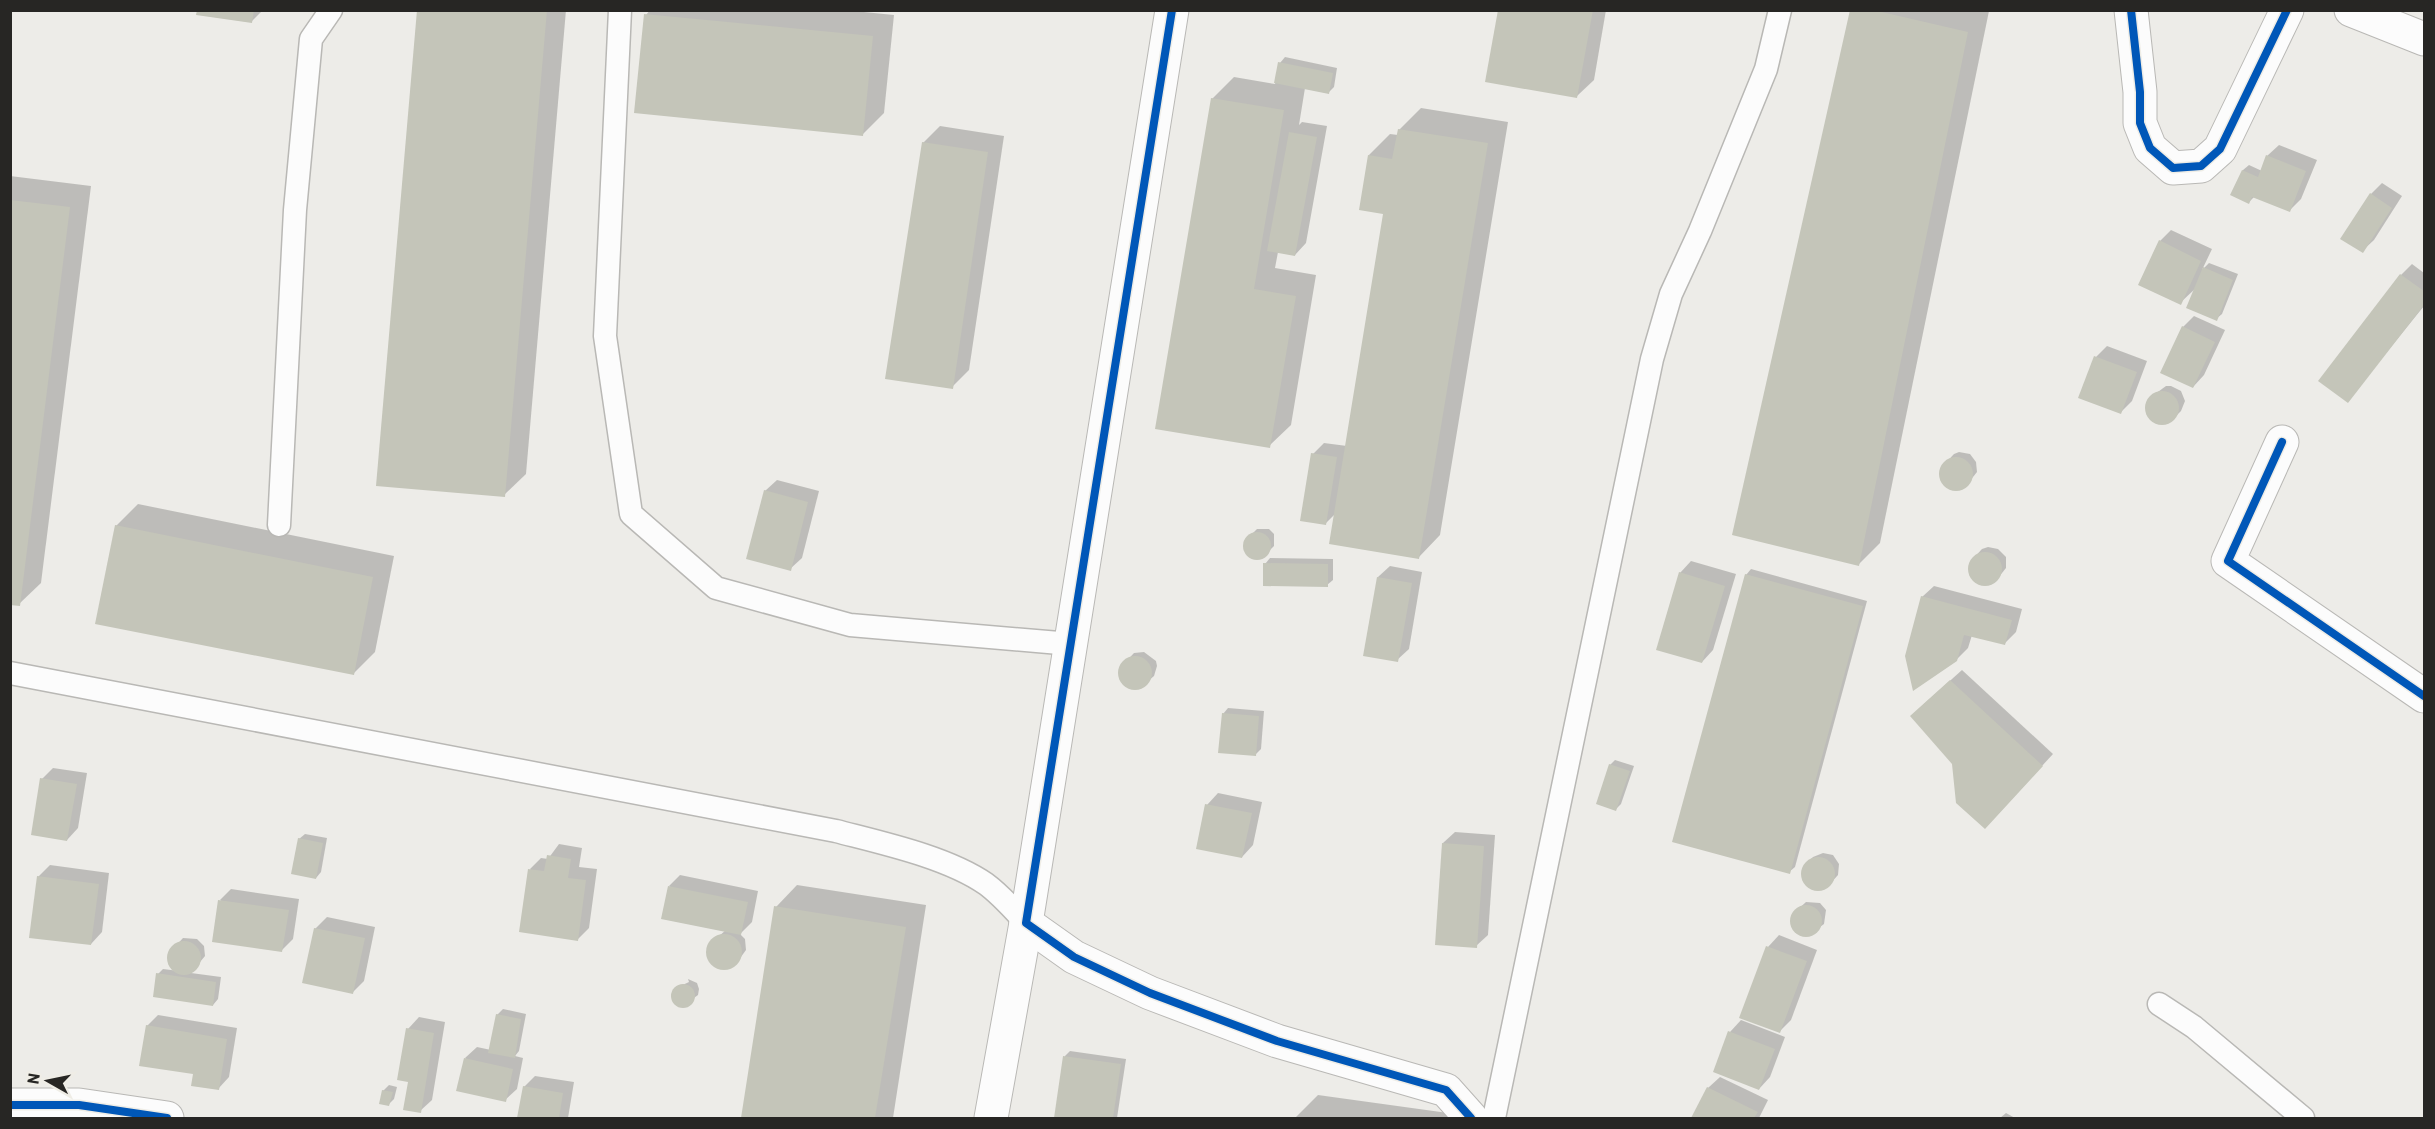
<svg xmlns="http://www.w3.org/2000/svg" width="2435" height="1129" viewBox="0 0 2435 1129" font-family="Barlow,sans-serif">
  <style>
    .shadow { fill: #0003 }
    .building { fill: #c4c5b9 }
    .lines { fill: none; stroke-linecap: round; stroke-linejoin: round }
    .lane-casing { stroke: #b9b8b5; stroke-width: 25 }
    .street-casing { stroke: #b9b8b5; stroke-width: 35 }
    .lane { stroke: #fcfcfc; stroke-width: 22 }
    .street { stroke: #fcfcfc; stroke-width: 33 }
    .cycleway-casing { stroke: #efede6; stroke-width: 11 }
    .cycleway { stroke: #0057b8; stroke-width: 8 }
  </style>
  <rect width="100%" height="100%" fill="#edece8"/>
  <g class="shadow">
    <polygon points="199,10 263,10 251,22"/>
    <polygon points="419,10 566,10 526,474 504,495"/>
    <polygon points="650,10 844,10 894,15 884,113 863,134 646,15"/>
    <polygon points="1500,10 1606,10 1594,80 1577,96"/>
    <polygon points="1852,10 1989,11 1880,543 1858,565"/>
    <polygon points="1285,57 1337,68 1334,87 1328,93 1305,88 1299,125 1302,122 1327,126 1306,243 1295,255 1278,252 1275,268 1316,275 1291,425 1269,446 1212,99 1234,77 1275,84 1280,63"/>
    <polygon points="1421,108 1508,122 1440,535 1419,557 1335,514 1326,523 1313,454 1324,443 1347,446 1385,213 1369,155 1390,134 1398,135 1399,130"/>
    <polygon points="940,126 1004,136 969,370 952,387 923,143"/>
    <polygon points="2279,145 2317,160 2301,199 2290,210 2255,196 2249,202 2232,194 2243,170 2249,165 2262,171 2267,156"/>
    <polygon points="10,176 91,186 41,583 19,604 10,603"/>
    <polygon points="2382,183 2402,196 2374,240 2362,251 2371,194"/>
    <polygon points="2171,230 2212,249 2202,270 2209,263 2238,274 2222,314 2216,319 2197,287 2180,303 2160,241"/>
    <polygon points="2412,264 2424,273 2424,306 2347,401 2401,275"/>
    <polygon points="2194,316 2225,330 2204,375 2193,387 2183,327"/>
    <polygon points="2107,346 2147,361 2132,401 2121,412 2096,357"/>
    <polygon points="2166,386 2171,386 2181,391 2185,401 2181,411 2175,417 2166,424 2156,423 2148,416 2147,412 2151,397"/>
    <polygon points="1959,452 1970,454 1976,462 1977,472 1965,487 1949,489 1940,477 1941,468 1954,454"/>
    <polygon points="777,480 819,491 802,558 790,569 765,491"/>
    <polygon points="138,504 394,556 375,652 353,674 116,526"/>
    <polygon points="1257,529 1269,529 1274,534 1274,546 1262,558 1254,558 1247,554 1245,541"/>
    <polygon points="1988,547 1998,549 2006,557 2006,568 1998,578 1988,584 1978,583 1969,572 1970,562 1982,549"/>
    <polygon points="1270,558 1333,559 1333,580 1327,585 1265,564"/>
    <polygon points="1691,561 1736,574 1713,650 1702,662 1680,573"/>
    <polygon points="1390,566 1422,572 1409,649 1397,660 1378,577"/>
    <polygon points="1751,569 1867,601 1795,867 1789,872 1746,575"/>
    <polygon points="1934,586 2022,609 2016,632 2004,644 1972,635 1968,648 1956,660 1922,597"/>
    <polygon points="1144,652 1156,661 1157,666 1154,676 1140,688 1130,688 1122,681 1120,671 1121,667 1134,653"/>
    <polygon points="1962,670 2053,754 1996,816 1954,763 1923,705"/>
    <polygon points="1228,708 1264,711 1261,749 1255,755 1223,714"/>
    <polygon points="1615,760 1634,766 1621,804 1616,809 1610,765"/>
    <polygon points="53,768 87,773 78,828 67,840 42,779"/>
    <polygon points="1218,793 1262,802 1253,845 1242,857 1207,805"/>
    <polygon points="1455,832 1495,835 1488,935 1476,946 1443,843"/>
    <polygon points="305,834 327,838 321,872 316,878 299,839"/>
    <polygon points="559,844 582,848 579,867 597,869 589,928 578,939 530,869 541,858 548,859"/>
    <polygon points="1823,853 1833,855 1839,864 1838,875 1829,885 1820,890 1811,888 1803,877 1807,863 1813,857"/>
    <polygon points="50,865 109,873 102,932 91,944 38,877"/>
    <polygon points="680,875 758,891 752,922 740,934 745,939 746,950 738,961 728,968 714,965 707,953 711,943 726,930 669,886"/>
    <polygon points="797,885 926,905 893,1118 742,1118 776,907"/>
    <polygon points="231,889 299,899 293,939 282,950 220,900"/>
    <polygon points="1806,902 1820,903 1826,910 1824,924 1809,935 1800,934 1792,923 1793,914"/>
    <polygon points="327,917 375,927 364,981 353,992 315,929"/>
    <polygon points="1779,935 1817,950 1791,1020 1780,1031 1741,1017 1768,947"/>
    <polygon points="183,938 197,939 204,946 205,956 191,973 221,977 218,999 213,1005 158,974 163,969 179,971 171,966 169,961 170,952"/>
    <polygon points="688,979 697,983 699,989 698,995 683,1006 677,1004 673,998 676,988 689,982"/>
    <polygon points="503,1009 526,1014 519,1051 515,1056 523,1058 517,1089 505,1100 465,1058 477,1047 491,1050 497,1015"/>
    <polygon points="158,1015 237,1028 229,1077 218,1089 195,1073 147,1026"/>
    <polygon points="419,1017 445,1022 432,1100 420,1111 410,1081 408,1029"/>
    <polygon points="1741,1020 1785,1037 1770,1077 1759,1089 1730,1032"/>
    <polygon points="1070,1051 1126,1059 1117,1118 1055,1118 1065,1056"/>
    <polygon points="535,1076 574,1082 568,1118 518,1118 524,1087"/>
    <polygon points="1720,1077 1768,1100 1759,1118 1693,1118 1708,1088"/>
    <polygon points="389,1085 397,1087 394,1099 389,1104 383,1091"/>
    <polygon points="1318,1095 1484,1118 1295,1118"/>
    <polygon points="2006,1113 2015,1118 2000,1118"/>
  </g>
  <g class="building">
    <polygon points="197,10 254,10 252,23 196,15"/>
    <polygon points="417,10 547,10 505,497 376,486"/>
    <polygon points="1498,10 1593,10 1577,98 1485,82"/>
    <polygon points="1850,10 1873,10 1968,32 1859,566 1732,535"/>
    <polygon points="644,14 873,36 863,136 634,113"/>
    <polygon points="1278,62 1333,73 1329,94 1274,83"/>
    <polygon points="1211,98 1284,110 1254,289 1296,296 1270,448 1155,429"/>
    <polygon points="1398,129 1488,143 1419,559 1329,544 1383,214 1359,210 1368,155 1392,159"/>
    <polygon points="1289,132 1317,137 1295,256 1267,251"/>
    <polygon points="922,142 988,152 953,389 885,379"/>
    <polygon points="2266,155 2306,171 2290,212 2252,197 2249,204 2230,195 2242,170 2258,177"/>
    <polygon points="2370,193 2392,208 2363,253 2340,239"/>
    <polygon points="10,200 70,207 20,606 10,605"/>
    <polygon points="2159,240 2201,261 2181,305 2138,285"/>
    <polygon points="2203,267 2233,280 2217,321 2186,308"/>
    <polygon points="2400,274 2424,291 2424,305 2348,403 2318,381"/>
    <polygon points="2182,326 2215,342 2193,388 2160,373"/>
    <polygon points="2094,356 2137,372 2121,414 2078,398"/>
    <circle cx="2162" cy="408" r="17"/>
    <polygon points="1311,453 1337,457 1326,525 1300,521"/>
    <circle cx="1956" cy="474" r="17"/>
    <polygon points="764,490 808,502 791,571 746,559"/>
    <polygon points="115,525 373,577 354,675 95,624"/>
    <circle cx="1257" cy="546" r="14"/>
    <circle cx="1985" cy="569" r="17"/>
    <polygon points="1263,563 1328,564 1328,587 1263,586"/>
    <polygon points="1679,572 1725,586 1702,663 1656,650"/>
    <polygon points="1745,574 1863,606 1790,874 1672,842"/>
    <polygon points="1377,577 1412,583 1398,662 1363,656"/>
    <polygon points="1921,596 2012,620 2005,645 1964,635 1957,661 1913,691 1905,656"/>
    <circle cx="1135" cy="673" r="17"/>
    <polygon points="1950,680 2043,766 1985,829 1956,803 1952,764 1910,716"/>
    <polygon points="1222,713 1259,716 1256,756 1218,753"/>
    <polygon points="1609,764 1630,771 1616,811 1596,804"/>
    <polygon points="40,778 77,784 67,841 31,835"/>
    <polygon points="1205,804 1252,813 1242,858 1196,849"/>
    <polygon points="298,838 323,843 316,879 291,874"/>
    <polygon points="1442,843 1484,846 1477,948 1435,945"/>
    <polygon points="547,855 571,859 568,878 586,880 578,941 519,932 528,869 544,871"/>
    <circle cx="1818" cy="874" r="17"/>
    <polygon points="37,876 99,884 91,945 29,938"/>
    <polygon points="668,886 748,902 741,935 661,919"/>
    <polygon points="218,900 289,910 282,952 212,942"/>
    <circle cx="1806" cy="921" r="16"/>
    <polygon points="774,906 906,927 875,1118 741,1118"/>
    <polygon points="314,928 365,938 353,994 302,983"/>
    <circle cx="724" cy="952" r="18"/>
    <circle cx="184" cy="958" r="17"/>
    <polygon points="1766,946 1807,961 1780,1033 1739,1018"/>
    <polygon points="156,973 216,982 213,1006 153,997"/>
    <circle cx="683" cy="996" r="12"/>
    <polygon points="496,1014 521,1019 515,1058 488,1053"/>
    <polygon points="146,1025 227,1039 219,1090 191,1086 193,1074 139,1066"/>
    <polygon points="406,1028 434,1033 421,1113 403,1110 408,1082 397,1080"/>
    <polygon points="1728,1031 1775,1049 1759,1090 1713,1072"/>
    <polygon points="1063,1056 1121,1064 1113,1118 1054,1118"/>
    <polygon points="464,1058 513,1069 506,1102 456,1091"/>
    <polygon points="523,1086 563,1093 559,1118 517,1118"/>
    <polygon points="1707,1087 1758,1112 1754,1118 1691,1118"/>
    <polygon points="382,1090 393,1092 389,1106 379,1104"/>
  </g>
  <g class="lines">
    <g class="lane-casing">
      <g id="lane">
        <polyline points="620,10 605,336 631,514 716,588 850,625 1071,644"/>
        <polyline points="279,525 295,210 311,39 331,10"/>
        <path d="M10 673 836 831C882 843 947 857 986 884 1001 895 1013 909 1026 923"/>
        <polyline points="2159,1004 2194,1027 2303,1118"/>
        <polyline points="1494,1118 1652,359 1671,294 1700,231 1766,69 1780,10"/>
      </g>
    </g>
    <g class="street-casing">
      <g id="street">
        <polyline points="1172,10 1026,923 1074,957 1150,993 1277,1041 1446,1090 1471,1118"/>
        <polyline points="2131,10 2140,92 2140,123 2150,148 2173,168 2201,166 2220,149 2287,10"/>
        <polyline points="2351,10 2424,39"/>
        <polyline points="2282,442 2228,561 2424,696"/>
        <polyline points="10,1105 79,1105 167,1118"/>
        <polyline points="991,1118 1026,923"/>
      </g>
    </g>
    <use href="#lane" class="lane"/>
    <use href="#street" class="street"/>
    <g class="cycleway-casing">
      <g id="cycleway">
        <polyline points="1172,10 1026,923 1074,957 1150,993 1277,1041 1446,1090 1471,1118"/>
        <polyline points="2131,10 2140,92 2140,123 2150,148 2173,168 2201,166 2220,149 2287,10"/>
        <polyline points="2282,442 2228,561 2424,696"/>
        <polyline points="10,1105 79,1105 167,1118"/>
      </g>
    </g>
    <use href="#cycleway" class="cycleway"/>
  </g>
  <rect width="2435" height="1129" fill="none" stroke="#272624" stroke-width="24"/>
  <g transform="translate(48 1081) rotate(279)" stroke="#efede6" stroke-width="4.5" paint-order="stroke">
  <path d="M0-4.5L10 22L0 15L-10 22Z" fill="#272624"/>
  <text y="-9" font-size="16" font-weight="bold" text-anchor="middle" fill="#272624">N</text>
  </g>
</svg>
